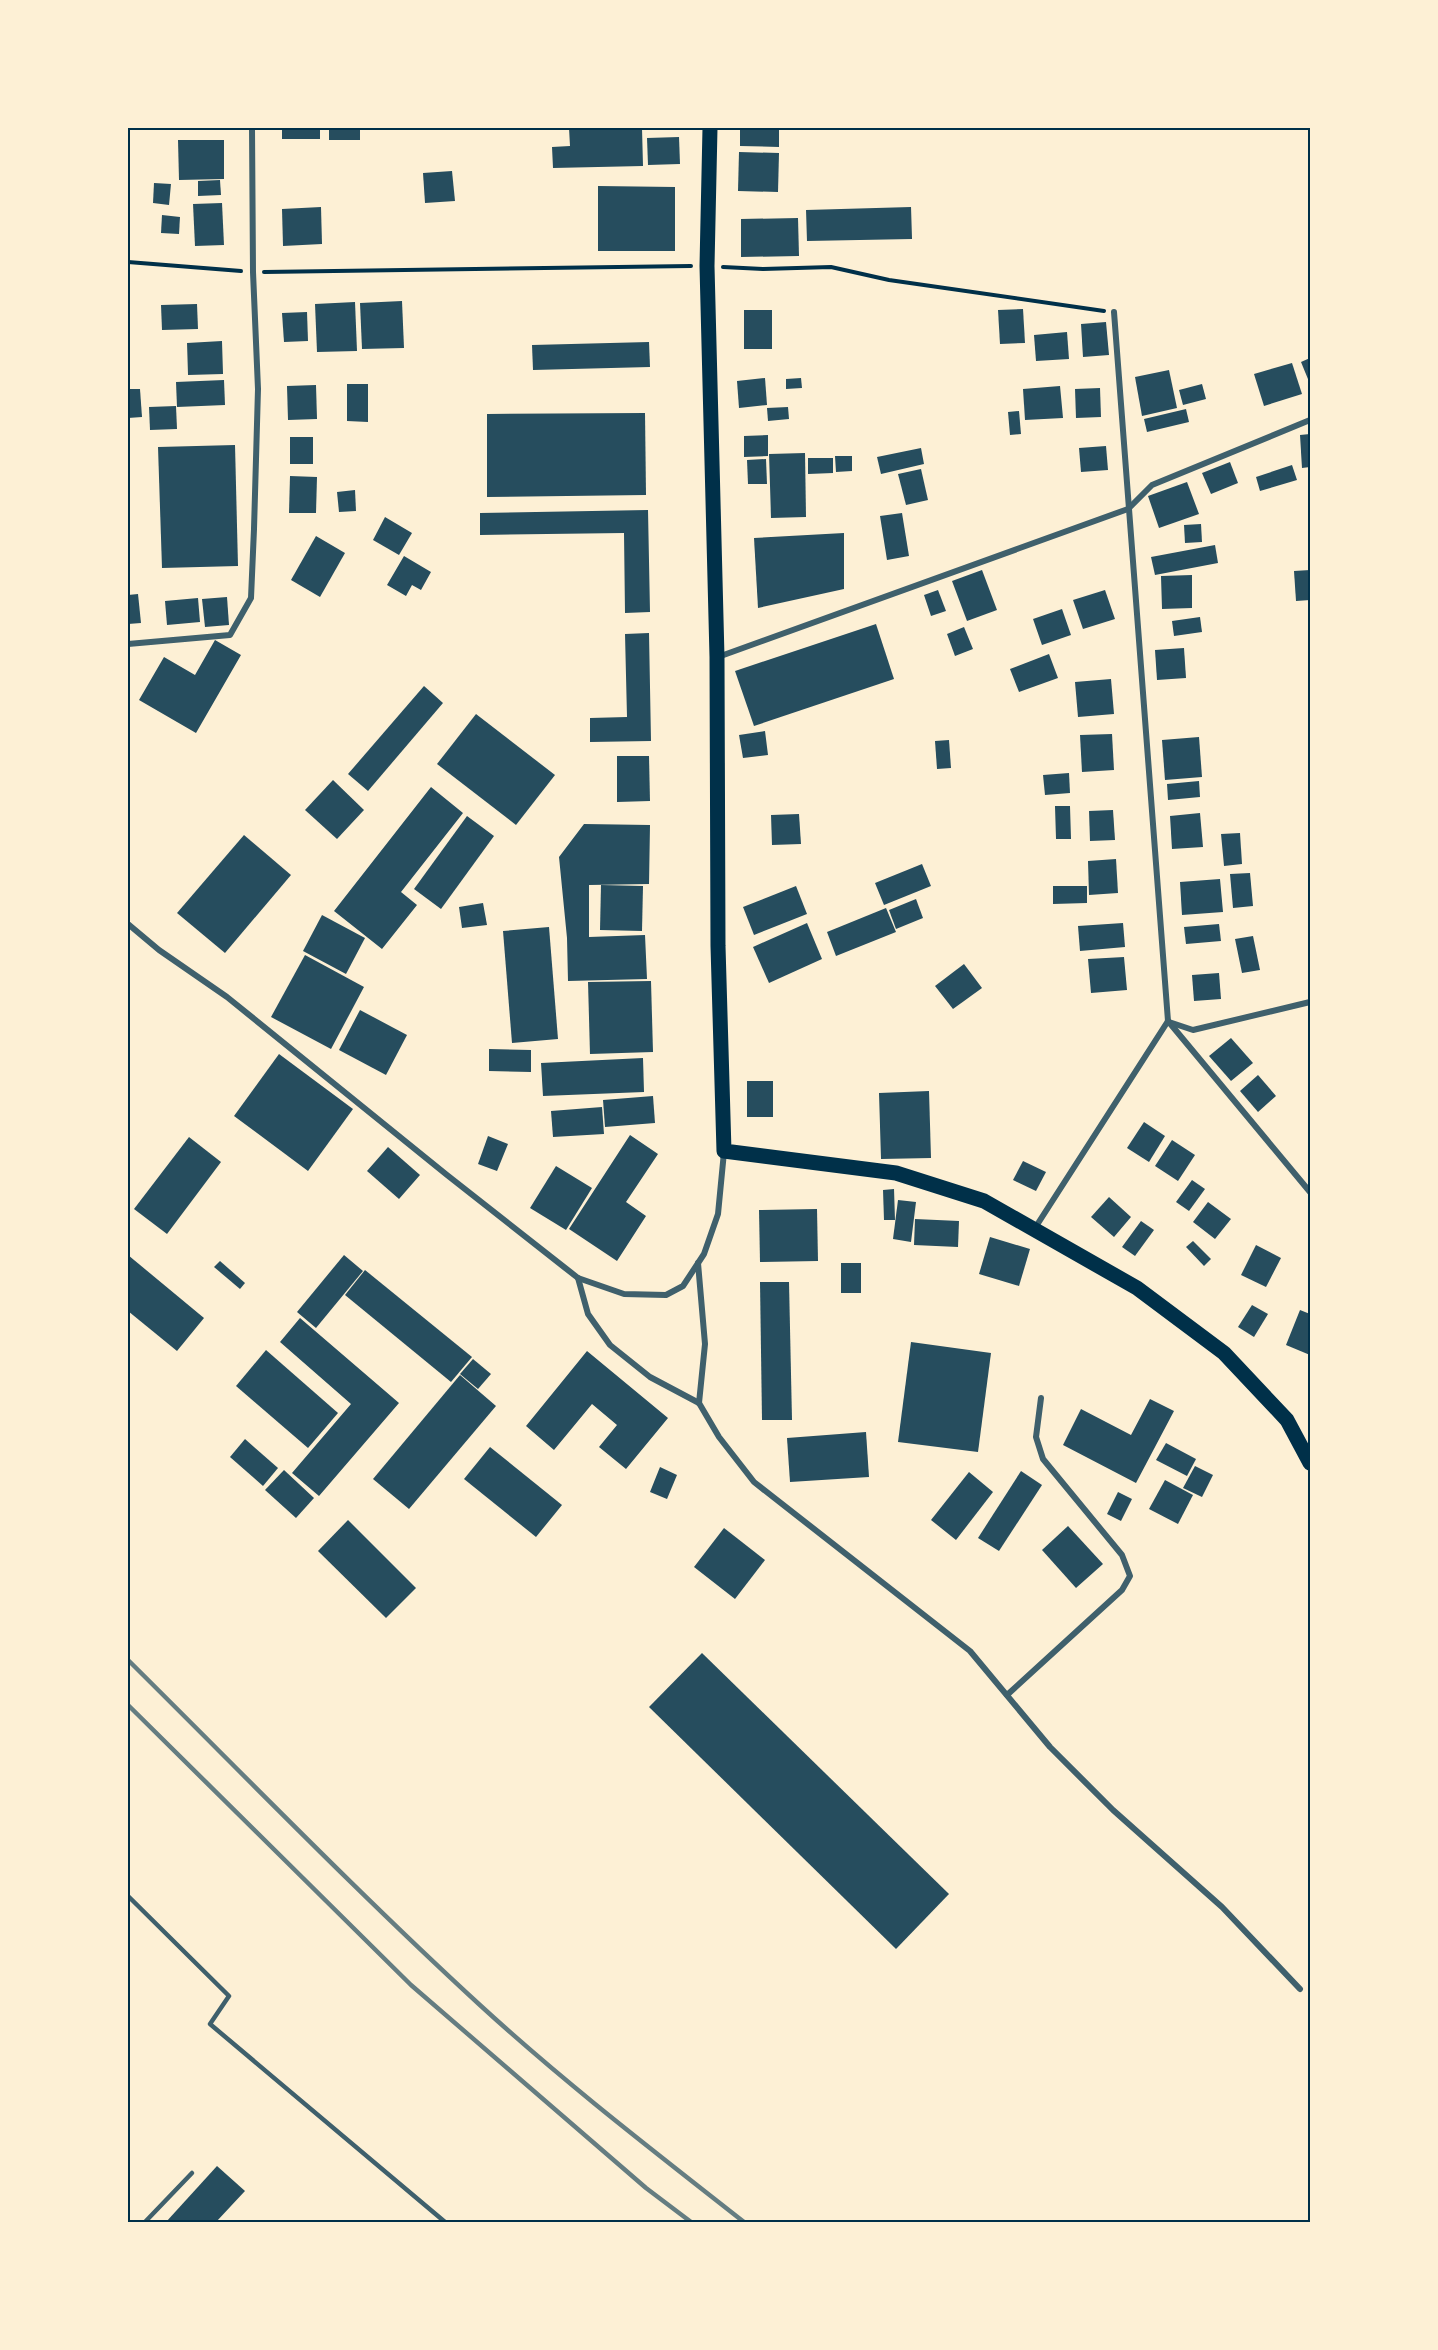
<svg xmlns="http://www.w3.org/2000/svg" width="1438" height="2350" viewBox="0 0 1438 2350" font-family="Barlow,sans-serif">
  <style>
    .building { fill: #264d5e }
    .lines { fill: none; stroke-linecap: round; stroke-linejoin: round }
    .path { stroke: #003049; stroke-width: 4 }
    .service { stroke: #3f606c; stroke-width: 4.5 }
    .minor { stroke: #3f606c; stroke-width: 6 }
    .primary { stroke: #003049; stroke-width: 15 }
    .rail { stroke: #657d81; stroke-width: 4.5 }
    .neatline { fill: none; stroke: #003049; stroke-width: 2 }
  </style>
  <rect width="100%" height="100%" fill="#fdf0d5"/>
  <g class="building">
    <rect x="282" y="128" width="38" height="11"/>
    <rect x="329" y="128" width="31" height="12"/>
    <polygon points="569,128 642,128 643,166 553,168 552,147 570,146"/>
    <polygon points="740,128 779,128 779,147 740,146"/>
    <polygon points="679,137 680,164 648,165 647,138"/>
    <polygon points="178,140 224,140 224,179 179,180"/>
    <polygon points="739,152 779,153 778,192 738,191"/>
    <polygon points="452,171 455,201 425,203 423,173"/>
    <polygon points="220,180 221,195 198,196 198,181"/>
    <polygon points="154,183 171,184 169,205 153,203"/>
    <polygon points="598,186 675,187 675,251 598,251"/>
    <polygon points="222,203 224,245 195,246 193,204"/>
    <polygon points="321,207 322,244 283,246 282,209"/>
    <polygon points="911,207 912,239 807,241 806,210"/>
    <polygon points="162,215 180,217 179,234 161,233"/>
    <polygon points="798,218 799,256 741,257 741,219"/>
    <polygon points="402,301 404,348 362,349 360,303"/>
    <polygon points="355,302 357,351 317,352 315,304"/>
    <polygon points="197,304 198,329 162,330 161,305"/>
    <polygon points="1023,309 1025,343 1000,344 998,310"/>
    <rect x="744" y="310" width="28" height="39"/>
    <polygon points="307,312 308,341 284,342 282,313"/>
    <polygon points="1106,322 1109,355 1083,357 1081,324"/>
    <polygon points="1067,332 1069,359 1036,361 1034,335"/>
    <polygon points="222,341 223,374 188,375 187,343"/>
    <polygon points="649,342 650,367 533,370 532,345"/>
    <polygon points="1310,358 1310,384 1301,362"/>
    <polygon points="1292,363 1302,394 1264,406 1254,374"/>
    <polygon points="1169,370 1177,408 1142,416 1135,377"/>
    <polygon points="765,378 767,405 739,408 737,381"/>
    <polygon points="801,378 802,388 786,389 786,379"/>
    <polygon points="224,380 225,405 177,407 176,382"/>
    <polygon points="347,384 368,384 368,422 347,421"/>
    <polygon points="1202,384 1206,399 1183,405 1179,390"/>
    <polygon points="316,385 317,419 288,420 287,386"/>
    <polygon points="1060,386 1063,418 1025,420 1023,389"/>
    <polygon points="1100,388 1101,417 1076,418 1075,389"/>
    <polygon points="128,389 140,389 142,417 128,418"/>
    <polygon points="176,406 177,429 150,430 149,407"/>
    <polygon points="788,407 789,419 768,421 767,408"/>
    <polygon points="1186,409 1189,422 1147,432 1144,419"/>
    <polygon points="1019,411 1021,434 1010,435 1008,412"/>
    <polygon points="645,413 646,495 487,497 487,414"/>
    <polygon points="1310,434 1310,467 1302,468 1300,435"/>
    <polygon points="768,435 768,456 744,457 744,436"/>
    <rect x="290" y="437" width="23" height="27"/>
    <polygon points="235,445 238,566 162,568 158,447"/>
    <polygon points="1106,446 1108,470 1081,472 1079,448"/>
    <polygon points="921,448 924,464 881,474 877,457"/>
    <polygon points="805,453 806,517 771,518 769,454"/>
    <polygon points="835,456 852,456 852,471 836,472"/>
    <polygon points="808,458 833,458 833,473 808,474"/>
    <polygon points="766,459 767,484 748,484 747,460"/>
    <polygon points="1230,462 1238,483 1211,494 1202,473"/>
    <polygon points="1292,465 1297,480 1260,491 1256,477"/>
    <polygon points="921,469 928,500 906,505 898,474"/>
    <polygon points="290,476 317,477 316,513 289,513"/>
    <polygon points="1187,482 1199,514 1159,528 1148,496"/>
    <polygon points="355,490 356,511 339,512 337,492"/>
    <polygon points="648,510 650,612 625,613 624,533 480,535 480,513"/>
    <polygon points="902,513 909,556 887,560 880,516"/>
    <polygon points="385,517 412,533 399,555 373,540"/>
    <polygon points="1201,524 1202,542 1185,543 1184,525"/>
    <polygon points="844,533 844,589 758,608 754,538"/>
    <polygon points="316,536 345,553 320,597 291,580"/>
    <polygon points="1215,545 1218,563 1155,575 1151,557"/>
    <polygon points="404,556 431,572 421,590 412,585 406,596 387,585"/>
    <polygon points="982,570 997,610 967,621 952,581"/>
    <polygon points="1310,570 1310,600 1296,601 1294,571"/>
    <polygon points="1192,575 1192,608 1162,609 1161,576"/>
    <polygon points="938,590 946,611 931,616 924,595"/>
    <polygon points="1105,590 1115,619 1083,629 1073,600"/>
    <polygon points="138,594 141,623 128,624 128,595"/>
    <polygon points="227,597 229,625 205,627 202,599"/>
    <polygon points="198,598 200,622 167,625 165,601"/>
    <polygon points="1062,609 1071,635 1042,645 1033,619"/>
    <polygon points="1200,617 1202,632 1174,636 1172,621"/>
    <polygon points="876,624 894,679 754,726 735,671"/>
    <polygon points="964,627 973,649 955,656 947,634"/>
    <polygon points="649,633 651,741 590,742 590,718 627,717 625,634"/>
    <polygon points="215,640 241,655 196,733 139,700 164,657 195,675"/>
    <polygon points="1184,648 1186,678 1157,680 1155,650"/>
    <polygon points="1049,654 1058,678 1019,692 1010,669"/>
    <polygon points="1111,679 1114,714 1078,717 1075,682"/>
    <polygon points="424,686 443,703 368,791 348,774"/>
    <polygon points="476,714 555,775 516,825 437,764"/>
    <polygon points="765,731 768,755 743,758 739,735"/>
    <polygon points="1112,734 1114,770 1082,772 1080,735"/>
    <polygon points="1199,737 1202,777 1165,780 1162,740"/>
    <polygon points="949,740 951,768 937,769 935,741"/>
    <polygon points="617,756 649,756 650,801 617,802"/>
    <polygon points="1069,773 1070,793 1045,795 1043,775"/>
    <polygon points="333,780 364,810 337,839 305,810"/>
    <polygon points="1199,781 1200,797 1168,800 1167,784"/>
    <polygon points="431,787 463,813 401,892 417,905 382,949 334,911"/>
    <polygon points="1055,806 1070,806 1071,839 1056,839"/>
    <polygon points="1113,810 1115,840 1090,841 1089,811"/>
    <polygon points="1200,813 1203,847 1172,849 1170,816"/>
    <polygon points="799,814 801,844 772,845 771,815"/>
    <polygon points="467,816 494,836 441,909 414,889"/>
    <polygon points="584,824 650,825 649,884 589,885 589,937 645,935 647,979 568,981 567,938 559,857"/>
    <polygon points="1240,833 1242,864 1224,866 1221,834"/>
    <polygon points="244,835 291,875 225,953 177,913"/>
    <polygon points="1116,859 1118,893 1089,895 1088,861"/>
    <polygon points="922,864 931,886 884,905 875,883"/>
    <polygon points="1250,873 1253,906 1233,908 1230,874"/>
    <polygon points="1220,879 1223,912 1182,915 1180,882"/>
    <polygon points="601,885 643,886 642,931 600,930"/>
    <polygon points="796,886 807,914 754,935 743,907"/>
    <polygon points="1053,886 1087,886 1087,903 1053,904"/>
    <polygon points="916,899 923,918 896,929 889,910"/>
    <polygon points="483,903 487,925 462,928 459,907"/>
    <polygon points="886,908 896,932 836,956 827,932"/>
    <polygon points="322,915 365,938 346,974 303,951"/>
    <polygon points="807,923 822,959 769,983 753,947"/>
    <polygon points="1123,923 1125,947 1080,951 1078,926"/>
    <polygon points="1219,924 1221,941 1186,944 1184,927"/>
    <polygon points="549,927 558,1039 512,1043 503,931"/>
    <polygon points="1253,936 1260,970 1242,973 1235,939"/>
    <polygon points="305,955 364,987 331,1049 271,1017"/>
    <polygon points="1124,957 1127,990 1091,993 1088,959"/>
    <polygon points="964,964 982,988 953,1009 935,986"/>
    <polygon points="1219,973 1221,999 1194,1001 1192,975"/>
    <polygon points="651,981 653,1052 590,1054 588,982"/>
    <polygon points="360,1010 407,1035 386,1075 339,1050"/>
    <polygon points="1231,1038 1253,1063 1231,1081 1209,1056"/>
    <polygon points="489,1049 531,1050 531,1072 489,1071"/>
    <polygon points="279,1054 353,1109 308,1171 234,1116"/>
    <polygon points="643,1058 644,1092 543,1096 541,1063"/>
    <polygon points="1258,1075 1276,1096 1258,1112 1240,1091"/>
    <rect x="747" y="1081" width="26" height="36"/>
    <polygon points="929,1091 931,1158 881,1159 879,1093"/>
    <polygon points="653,1096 655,1123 605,1127 603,1100"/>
    <polygon points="602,1107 604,1134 553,1137 551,1111"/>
    <polygon points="1144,1122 1165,1136 1149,1162 1127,1148"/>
    <polygon points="630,1135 658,1154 626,1202 646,1216 617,1261 569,1229"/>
    <polygon points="488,1136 508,1144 497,1171 478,1164"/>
    <polygon points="189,1137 221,1162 167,1234 134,1209"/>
    <polygon points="1172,1140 1195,1155 1178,1181 1155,1166"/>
    <polygon points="388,1147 420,1175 399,1199 367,1171"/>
    <polygon points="1023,1161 1046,1172 1036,1191 1013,1180"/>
    <polygon points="556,1166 592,1188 566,1230 530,1208"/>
    <polygon points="1192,1180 1205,1189 1189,1211 1176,1202"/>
    <polygon points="894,1189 895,1220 884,1220 883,1190"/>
    <polygon points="1109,1197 1131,1217 1114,1237 1091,1217"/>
    <polygon points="898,1200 916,1202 911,1242 893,1239"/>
    <polygon points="1208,1202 1231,1219 1215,1239 1193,1222"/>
    <polygon points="817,1209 818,1261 760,1262 759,1210"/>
    <polygon points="915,1219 959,1221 958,1247 914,1245"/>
    <polygon points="1141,1221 1154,1230 1135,1256 1122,1247"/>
    <polygon points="990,1237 1030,1249 1019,1286 979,1274"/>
    <polygon points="1193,1241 1211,1259 1204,1266 1186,1247"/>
    <polygon points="1256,1245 1281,1258 1266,1287 1241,1275"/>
    <polygon points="128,1255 204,1318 177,1351 128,1311"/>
    <polygon points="344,1255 363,1271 316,1328 297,1312"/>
    <polygon points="220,1261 245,1283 240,1289 214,1267"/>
    <rect x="841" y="1263" width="20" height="30"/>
    <polygon points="365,1270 472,1357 451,1382 345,1295"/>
    <polygon points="760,1282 789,1282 792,1420 762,1420"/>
    <polygon points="1252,1305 1268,1314 1254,1337 1238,1327"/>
    <polygon points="1300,1310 1310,1314 1310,1355 1286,1345"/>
    <polygon points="300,1318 399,1403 319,1496 292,1473 351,1404 280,1342"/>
    <polygon points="911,1342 991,1353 978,1452 898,1442"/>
    <polygon points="266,1350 338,1413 308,1448 236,1386"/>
    <polygon points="587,1351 668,1418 626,1469 599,1447 617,1425 592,1404 554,1450 526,1426"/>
    <polygon points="473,1359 491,1374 478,1389 460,1374"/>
    <polygon points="460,1375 496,1406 409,1509 373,1479"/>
    <polygon points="1150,1399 1174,1411 1136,1483 1063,1445 1081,1409 1131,1435"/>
    <polygon points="866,1432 869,1477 790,1482 787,1438"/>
    <polygon points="245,1439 278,1468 263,1486 230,1457"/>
    <polygon points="1166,1443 1196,1459 1187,1476 1156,1460"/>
    <polygon points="490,1447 562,1505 536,1537 464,1479"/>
    <polygon points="1195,1466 1213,1475 1202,1497 1183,1488"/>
    <polygon points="660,1467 677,1475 667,1499 650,1492"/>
    <polygon points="284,1470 314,1498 296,1518 265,1490"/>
    <polygon points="1021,1471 1042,1485 999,1551 978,1538"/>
    <polygon points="969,1472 993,1492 956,1540 931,1520"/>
    <polygon points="1165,1480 1193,1495 1178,1524 1149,1509"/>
    <polygon points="1118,1492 1132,1499 1121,1521 1107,1514"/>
    <polygon points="348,1520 416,1588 386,1618 318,1551"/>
    <polygon points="1068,1526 1103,1564 1076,1588 1042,1550"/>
    <polygon points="724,1528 765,1560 735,1599 694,1567"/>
    <polygon points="702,1653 949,1894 896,1949 649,1707"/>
    <polygon points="217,2166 245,2191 216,2222 166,2222"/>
  </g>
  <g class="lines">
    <g class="path">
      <polyline points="128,262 241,271"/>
      <polyline points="723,267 763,269 831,267 889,280 1104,311"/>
      <polyline points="264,272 691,266"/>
    </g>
    <g class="service">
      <polyline points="128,1896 229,1996 210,2024 445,2222"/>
      <polyline points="145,2222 192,2173"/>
    </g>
    <g class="minor">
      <polyline points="1114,312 1168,1021"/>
      <polyline points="128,644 230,635 251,598 254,529 258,389 253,272 252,128"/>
      <polyline points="718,657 1128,509 1152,485 1310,420"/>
      <polyline points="128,924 159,950 227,997 447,1175 578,1278 624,1294 666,1295 683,1286 704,1254 718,1214 724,1152"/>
      <polyline points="1168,1021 1310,1192"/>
      <polyline points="1169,1022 1193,1030 1310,1002"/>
      <polyline points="1035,1228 1168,1021"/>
      <polyline points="698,1263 705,1344 699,1403"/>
      <polyline points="578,1278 588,1314 610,1345 650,1377 699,1403 719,1437 754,1482 970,1651 1050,1747 1113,1810 1222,1907 1300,1989"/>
      <polyline points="1007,1695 1122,1590 1130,1576 1122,1555 1043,1459 1036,1437 1041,1398"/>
    </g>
    <polyline class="primary" points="710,128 707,266 717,657 718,946 724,1151 896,1173 984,1201 1137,1288 1224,1353 1287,1420 1310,1463"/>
    <g class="rail">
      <path d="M128 1660C245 1776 360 1895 481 2006 565 2083 655 2152 744 2222"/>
      <polyline points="128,1705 411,1985 646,2188 691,2222"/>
    </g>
  </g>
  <rect width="1438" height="2350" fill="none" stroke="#fdf0d5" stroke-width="258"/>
  <rect x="129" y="129" width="1180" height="2092" class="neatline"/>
</svg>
